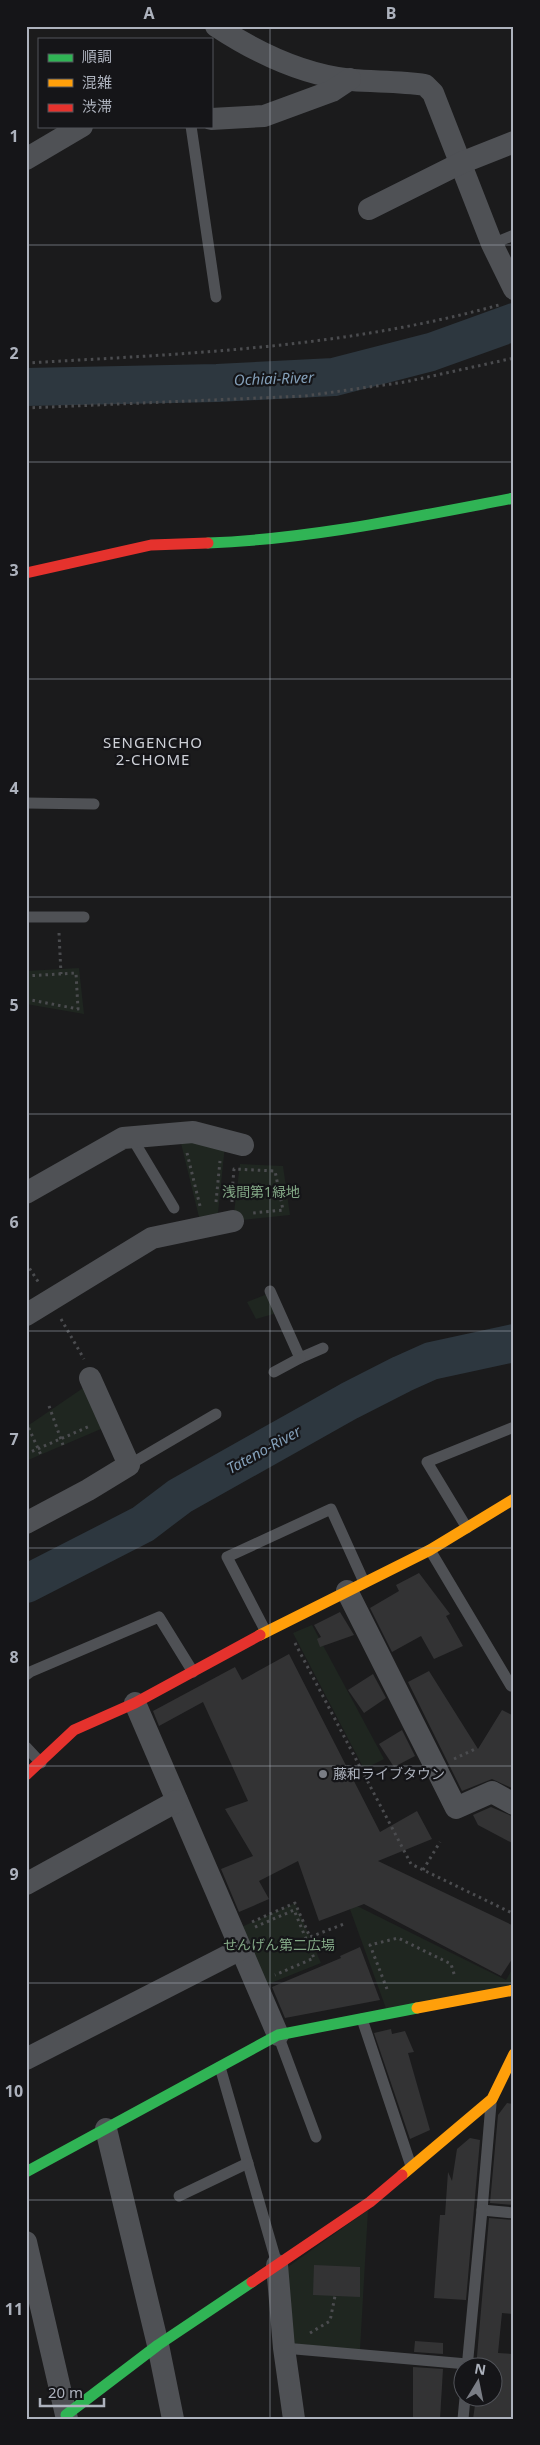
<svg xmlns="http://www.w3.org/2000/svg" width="540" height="2445" viewBox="0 0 540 2445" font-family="'Noto Sans','Noto Sans JP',sans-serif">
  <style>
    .green { fill: #1f2620 }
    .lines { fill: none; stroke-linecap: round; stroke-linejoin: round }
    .river { stroke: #2d373f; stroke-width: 38 }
    .building { fill: #333334 }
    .path { stroke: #4b4c4f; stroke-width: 3; stroke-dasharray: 2.5 4; stroke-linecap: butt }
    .lane { stroke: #4f5155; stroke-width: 11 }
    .street { stroke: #4f5155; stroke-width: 22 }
    .fast { stroke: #30b455; stroke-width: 11 }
    .slow { stroke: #ff9f0a; stroke-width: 11 }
    .jam { stroke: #e5322d; stroke-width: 11 }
    .grid { fill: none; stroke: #adb2bd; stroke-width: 1; stroke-opacity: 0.55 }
    .poi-dot { fill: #7a7d85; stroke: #151518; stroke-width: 2 }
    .labels { text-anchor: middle; stroke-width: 4.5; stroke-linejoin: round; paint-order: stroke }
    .park-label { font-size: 14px; fill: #83a886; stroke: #151518 }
    .poi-label { font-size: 14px; fill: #adb2bd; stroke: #151518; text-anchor: start }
    .water-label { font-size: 15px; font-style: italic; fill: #839fb8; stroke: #151518 }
    .neighbourhood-label { font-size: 15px; letter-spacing: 1px; fill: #ced1d8; stroke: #151518 }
    .neatline { fill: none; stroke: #adb2bd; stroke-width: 2 }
    .grid-label { font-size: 16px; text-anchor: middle; font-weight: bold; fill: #adb2bd }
  </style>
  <rect width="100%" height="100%" fill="#1b1b1c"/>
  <g class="green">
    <polygon points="79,968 84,1014 26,1004 26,971"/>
    <polygon points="180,1139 225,1145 218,1213 199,1217"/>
    <polygon points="240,1164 283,1166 290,1215 233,1221"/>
    <polygon points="270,1293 277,1313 256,1319 247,1302"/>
    <polygon points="89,1384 108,1426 26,1461 26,1427"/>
    <polygon points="312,1625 384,1759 364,1769 293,1633"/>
    <polygon points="347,1901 506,1980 514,1966 514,1990 388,2014"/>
    <polygon points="295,1903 321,1963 261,1987 237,1929"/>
    <polygon points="368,2210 360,2350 288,2343 285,2269"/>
  </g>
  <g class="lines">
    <g class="river">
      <polyline points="26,387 217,383 334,377 431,352 514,322"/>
      <polyline points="26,1584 143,1524 180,1496 349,1401 402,1374 431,1361 514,1343"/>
    </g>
  </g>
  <g class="building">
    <polygon points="419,1573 450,1614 446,1616 463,1646 434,1659 421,1636 392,1652 370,1608 399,1591 396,1585"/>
    <polygon points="340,1612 354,1635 320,1647 317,1639 321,1637 314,1625"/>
    <polygon points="289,1654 380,1832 417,1811 432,1839 378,1861 514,1926 514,1956 501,1976 364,1904 319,1921 298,1861 259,1881 269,1899 239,1912 221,1869 253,1856 225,1809 248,1801 203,1702 159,1726 153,1711 235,1667 242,1680"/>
    <polygon points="429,1671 478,1749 502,1710 514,1716 514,1789 492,1779 462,1791 408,1682"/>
    <polygon points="373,1674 386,1698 364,1713 348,1690"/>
    <polygon points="402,1730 415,1756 394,1767 379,1744"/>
    <polygon points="491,1807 514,1817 514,1844 478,1825 473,1815"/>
    <polygon points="360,1947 380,2000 285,2018 272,1987 341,1958 340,1956"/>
    <polygon points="391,2029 392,2034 405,2031 414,2052 408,2053 430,2130 410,2139 374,2033"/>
    <polygon points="507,2103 514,2104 514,2205 490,2203 498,2115"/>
    <polygon points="470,2138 480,2140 466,2300 434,2298 440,2215 445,2215 448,2172 452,2181 457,2149"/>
    <polygon points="489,2218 514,2220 512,2314 502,2313 498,2353 513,2354 514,2419 473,2419 476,2398 492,2398 492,2368 476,2368"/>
    <polygon points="314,2265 360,2267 360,2297 313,2295"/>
    <polygon points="415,2341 443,2343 443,2354 414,2352"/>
    <polygon points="413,2367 443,2369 440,2419 413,2419"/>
  </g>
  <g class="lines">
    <g class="path">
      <path d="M26 363C184 354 345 348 499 305"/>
      <polyline points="26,408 305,396 405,382 514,358"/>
      <polyline points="59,933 61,974"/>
      <polyline points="26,976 76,973 78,1009 26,999"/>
      <polyline points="187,1153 200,1206"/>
      <polyline points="236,1194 232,1193 234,1169 275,1171 283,1210 253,1213"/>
      <polyline points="216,1202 220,1161"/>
      <polyline points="232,1202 232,1193"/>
      <polyline points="26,1263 39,1283"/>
      <polyline points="61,1319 84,1359"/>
      <polyline points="49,1406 63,1445"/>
      <polyline points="26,1422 41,1455"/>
      <polyline points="26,1454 90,1426"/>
      <polyline points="295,1643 411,1864 514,1914"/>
      <polyline points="454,1759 475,1749"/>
      <polyline points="423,1870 440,1842"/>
      <polyline points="252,1922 295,1903 310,1937 344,1924"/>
      <polyline points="255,1927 294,1910 314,1958 275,1975"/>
      <polyline points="387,1989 370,1945 398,1938 451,1964 455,1977"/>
      <polyline points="310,2333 330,2321 335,2296"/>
    </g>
    <g class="lane">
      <polyline points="191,126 216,297"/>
      <polyline points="492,244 514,235"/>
      <polyline points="26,803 94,804"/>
      <polyline points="26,917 84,917"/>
      <polyline points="132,1138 174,1208"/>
      <polyline points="270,1291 300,1358 323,1348"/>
      <polyline points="274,1372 300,1358"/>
      <polyline points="129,1465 216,1414"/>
      <polyline points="467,1528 427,1462 514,1427"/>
      <polyline points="430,1550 511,1686"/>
      <polyline points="266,1632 227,1557 331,1509 364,1582"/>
      <polyline points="26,1675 30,1672 159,1617 193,1672"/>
      <polyline points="26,1747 41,1763"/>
      <polyline points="362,2019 411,2166"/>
      <polyline points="278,2035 316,2137"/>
      <polyline points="220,2067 277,2264"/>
      <polyline points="491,2104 482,2210 514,2213"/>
      <polyline points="179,2196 248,2163"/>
      <polyline points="284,2348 467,2364"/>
      <polyline points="467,2368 482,2210"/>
      <polyline points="463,2419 465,2398"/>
    </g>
    <g class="street">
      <path d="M216 26C257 53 302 75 352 80 376 82 401 81 425 85L433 93 492 244 514 289"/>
      <polyline points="211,119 264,116 332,91 350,79"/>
      <polyline points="26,159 82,126"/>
      <polyline points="369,209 461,163 514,142"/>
      <polyline points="26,1193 123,1138 193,1132 243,1145"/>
      <polyline points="26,1315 152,1238 233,1221"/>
      <polyline points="26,1523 88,1490 129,1465 90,1378"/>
      <polyline points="347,1591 456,1808 492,1792 514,1804"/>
      <polyline points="135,1703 278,2035"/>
      <polyline points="26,1884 177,1801"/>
      <polyline points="26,2059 241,1949"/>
      <polyline points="106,2129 158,2345 173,2419"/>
      <polyline points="26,2242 67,2419"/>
      <polyline points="277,2265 284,2348 294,2419"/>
    </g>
    <g class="fast">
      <path d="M208 543C312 539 413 517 514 498"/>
      <polyline points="26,2172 278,2035 417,2008"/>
      <polyline points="66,2415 158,2345 252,2282"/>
    </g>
    <g class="slow">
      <polyline points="260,1635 430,1550 514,1499"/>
      <polyline points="417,2008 514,1990"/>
      <polyline points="402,2175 492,2099 514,2054"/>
    </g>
    <g class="jam">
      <polyline points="26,573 151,545 208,543"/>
      <polyline points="26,1775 74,1730 135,1703 260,1635"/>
      <polyline points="252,2282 370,2202 402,2175"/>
    </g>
  </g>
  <path class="grid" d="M270 26V2419M26 245H514M26 462H514M26 679H514M26 897H514M26 1114H514M26 1331H514M26 1548H514M26 1766H514M26 1983H514M26 2200H514"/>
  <circle class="poi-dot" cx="323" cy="1774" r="5"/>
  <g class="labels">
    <g class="park-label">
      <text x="261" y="1197">浅間第1緑地</text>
      <text x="279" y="1950">せんげん第二広場</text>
    </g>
    <g class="poi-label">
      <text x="333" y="1779">藤和ライブタウン</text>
    </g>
    <g class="water-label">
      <text transform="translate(274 379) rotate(-2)" y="5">Ochiai-River</text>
      <text transform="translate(264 1450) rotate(-29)" y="5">Tateno-River</text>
    </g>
    <g class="neighbourhood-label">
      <text x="153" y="748">SENGENCHO<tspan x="153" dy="17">2-CHOME</tspan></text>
    </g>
  </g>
  <rect width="540" height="2445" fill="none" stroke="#151518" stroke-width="55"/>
  <rect x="38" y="38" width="175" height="90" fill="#151518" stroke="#52545a"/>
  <rect x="48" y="54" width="25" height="8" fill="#30b455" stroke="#52545a"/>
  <text x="82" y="62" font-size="15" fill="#adb2bd">順調</text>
  <rect x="48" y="79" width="25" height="8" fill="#ff9f0a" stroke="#52545a"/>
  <text x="82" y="88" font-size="15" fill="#adb2bd">混雑</text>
  <rect x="48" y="104" width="25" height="8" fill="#e5322d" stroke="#52545a"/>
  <text x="82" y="112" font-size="15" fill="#adb2bd">渋滞</text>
  <g transform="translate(478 2382) rotate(10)"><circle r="24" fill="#151518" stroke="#52545a"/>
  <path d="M0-4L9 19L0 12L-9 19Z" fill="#7a7d85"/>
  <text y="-8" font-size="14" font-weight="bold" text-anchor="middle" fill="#adb2bd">N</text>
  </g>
  <path d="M40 2398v8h64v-8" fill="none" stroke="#adb2bd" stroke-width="2.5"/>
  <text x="48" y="2398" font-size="15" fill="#adb2bd" stroke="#151518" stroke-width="4" paint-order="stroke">20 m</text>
  <rect x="28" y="28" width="484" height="2390" class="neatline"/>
  <g class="grid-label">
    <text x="149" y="19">A</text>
    <text x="391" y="19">B</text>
    <text x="14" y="142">1</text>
    <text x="14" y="359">2</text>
    <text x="14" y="576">3</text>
    <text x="14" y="794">4</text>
    <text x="14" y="1011">5</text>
    <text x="14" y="1228">6</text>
    <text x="14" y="1445">7</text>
    <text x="14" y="1663">8</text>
    <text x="14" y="1880">9</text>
    <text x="14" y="2097">10</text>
    <text x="14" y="2315">11</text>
  </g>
</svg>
